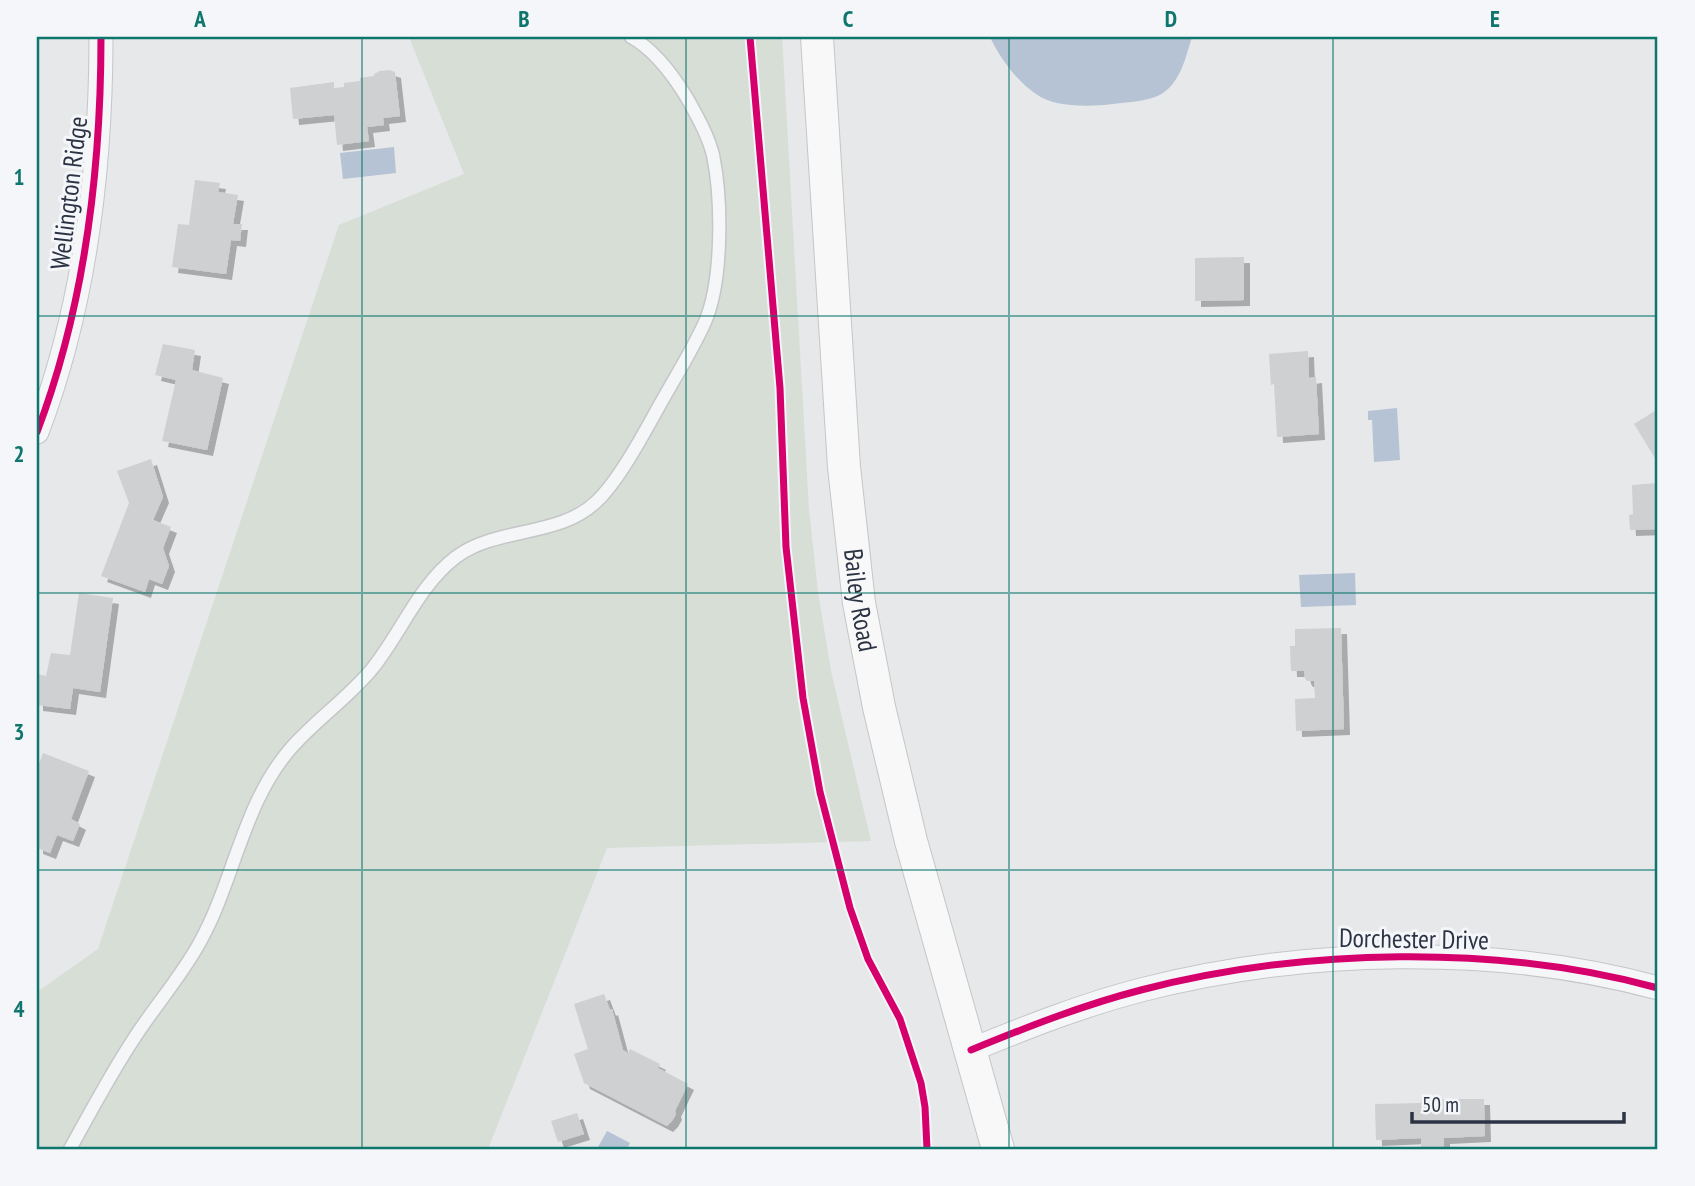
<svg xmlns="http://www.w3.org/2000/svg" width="1695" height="1186" viewBox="0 0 1695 1186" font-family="'PT Sans Narrow',sans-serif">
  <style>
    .green { fill: #d6ded6 }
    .water { fill: #b5c3d4 }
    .building { fill: #ced0d2; filter: url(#shadow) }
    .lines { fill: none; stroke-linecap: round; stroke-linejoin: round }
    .service-casing { stroke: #c4c6c8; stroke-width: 15 }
    .minor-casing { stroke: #c4c6c8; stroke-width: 25 }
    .secondary-casing { stroke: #c4c6c8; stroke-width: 34 }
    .service { stroke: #f5f6f7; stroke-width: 12 }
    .minor { stroke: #f5f6f7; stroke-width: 23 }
    .secondary { stroke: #f8f8f8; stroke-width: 32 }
    .cycleway-casing { stroke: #f4f6f9; stroke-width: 11 }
    .cycleway { stroke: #d6006c; stroke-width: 7 }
    .grid { fill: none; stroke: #0f766e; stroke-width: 2; stroke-opacity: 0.55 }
    .labels { text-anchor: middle; stroke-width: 6; stroke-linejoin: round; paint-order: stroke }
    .street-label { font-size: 26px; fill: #2c3344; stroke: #f4f6f9 }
    .neatline { fill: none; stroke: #0f766e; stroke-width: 2.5 }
    .grid-label { font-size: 23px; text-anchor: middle; font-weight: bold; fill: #0f766e }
  </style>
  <defs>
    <filter id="shadow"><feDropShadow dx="6" dy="6" stdDeviation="0" flood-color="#0004"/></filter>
  </defs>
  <rect width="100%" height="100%" fill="#e6e8ea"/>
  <polygon class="green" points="409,37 782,37 809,510 818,592 831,671 871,841 607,848 488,1149 37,1149 37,992 98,949 339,225 464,174"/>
  <g class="water">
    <path d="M990 37H1192C1186 56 1181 81 1163 93 1152 100 1134 102 1121 103 1100 106 1078 107 1057 103 1028 98 1001 61 990 37Z"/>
    <polygon points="394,147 396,173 343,179 340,153"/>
    <polygon points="1397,408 1400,460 1374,462 1372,420 1368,420 1368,411"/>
    <polygon points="1355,573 1356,605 1301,607 1299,575"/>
    <polygon points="607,1131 630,1143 627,1149 597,1149"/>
  </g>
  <g class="building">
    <polygon points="389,70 395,72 400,116 383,118 384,125 367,127 369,141 337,145 334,115 293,119 290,88 334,82 334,88 344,87 344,83 360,81 360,78 374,76 374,74 380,71"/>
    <polygon points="195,180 220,183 218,192 238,195 233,224 242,224 240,241 231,240 226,274 172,267 178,224 189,225"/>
    <polygon points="1244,257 1244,300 1195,301 1195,258"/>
    <polygon points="163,344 195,350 192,370 223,378 207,450 162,441 176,380 155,375"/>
    <polygon points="1308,351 1309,378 1316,377 1319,434 1277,437 1274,384 1271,385 1269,354"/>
    <polygon points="1658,409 1658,463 1634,424"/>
    <polygon points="151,459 163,497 153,520 171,527 163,548 169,566 162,584 149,579 145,592 101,576 129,503 117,471"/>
    <polygon points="1658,483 1658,529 1630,530 1629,515 1633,514 1632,485"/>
    <polygon points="79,593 113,598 100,692 73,688 70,709 37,705 37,674 46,676 51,653 70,655"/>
    <polygon points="1341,628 1344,729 1296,731 1295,699 1315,698 1314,681 1307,681 1305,678 1304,671 1291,671 1290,646 1295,646 1295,629"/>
    <polygon points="43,753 89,771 71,819 80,824 73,841 57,835 50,853 37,848 37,769"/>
    <polygon points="604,994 610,1010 612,1009 623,1050 628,1053 630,1049 660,1064 658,1068 688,1084 675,1111 676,1114 672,1121 667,1126 584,1083 574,1054 588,1049 574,1004"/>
    <polygon points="1421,1099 1484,1099 1485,1136 1444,1138 1444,1149 1421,1149 1421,1138 1376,1140 1375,1104 1421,1103"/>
    <polygon points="577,1113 584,1134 558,1142 551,1121"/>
  </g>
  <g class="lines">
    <g class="service-casing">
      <path id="service" d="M70 1149C90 1113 110 1075 133 1040 154 1007 181 977 200 942 235 879 243 802 292 747 317 719 349 697 372 669 401 633 419 585 456 557 498 526 559 538 597 501 619 480 643 435 658 408 674 379 692 351 705 322 723 280 722 199 713 155 708 135 697 116 687 98 673 75 655 50 631 37"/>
    </g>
    <g class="minor-casing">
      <g id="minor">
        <path d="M37 432C85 306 101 171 101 37"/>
        <path d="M971 1050C1027 1027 1083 1005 1141 990 1303 948 1497 944 1658 988"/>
      </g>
    </g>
    <g class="secondary-casing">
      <g id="secondary">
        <path id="s1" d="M817 37 844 467 859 603 879 707 911 841 998 1149"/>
      </g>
    </g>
    <use href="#service" class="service"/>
    <use href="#minor" class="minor"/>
    <use href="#secondary" class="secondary"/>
    <g class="cycleway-casing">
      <g id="cycleway">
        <polyline points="750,37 780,388 786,547 803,698 820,792 850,908 868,959 900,1019 921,1083 925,1107 927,1149"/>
        <path d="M37 432C85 306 101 171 101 37"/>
        <path d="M971 1050C1027 1027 1083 1005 1141 990 1303 948 1497 944 1658 988"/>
      </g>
    </g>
    <use href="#cycleway" class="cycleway"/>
  </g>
  <path class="grid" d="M362 37V1149M686 37V1149M1009 37V1149M1333 37V1149M37 316H1658M37 593H1658M37 870H1658"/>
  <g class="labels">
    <g class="street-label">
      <text transform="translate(69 193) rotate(-83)" y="9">Wellington Ridge</text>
      <text dy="9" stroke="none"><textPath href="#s1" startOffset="565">Bailey Road</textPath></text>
      <text transform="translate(1414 939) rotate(1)" y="9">Dorchester Drive</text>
    </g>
  </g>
  <rect width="1695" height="1186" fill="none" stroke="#f4f6f9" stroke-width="77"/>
  <path d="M1412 1112v10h212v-10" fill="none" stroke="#2c3344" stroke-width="3.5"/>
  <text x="1422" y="1112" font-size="21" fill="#2c3344" stroke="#f4f6f9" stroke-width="5" paint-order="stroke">50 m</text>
  <rect x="38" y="38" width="1618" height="1110" class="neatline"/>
  <g class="grid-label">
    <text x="200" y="27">A</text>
    <text x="524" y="27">B</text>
    <text x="848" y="27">C</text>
    <text x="1171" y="27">D</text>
    <text x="1495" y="27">E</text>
    <text x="19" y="185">1</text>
    <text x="19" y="462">2</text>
    <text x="19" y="740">3</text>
    <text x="19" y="1017">4</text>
  </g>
</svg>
